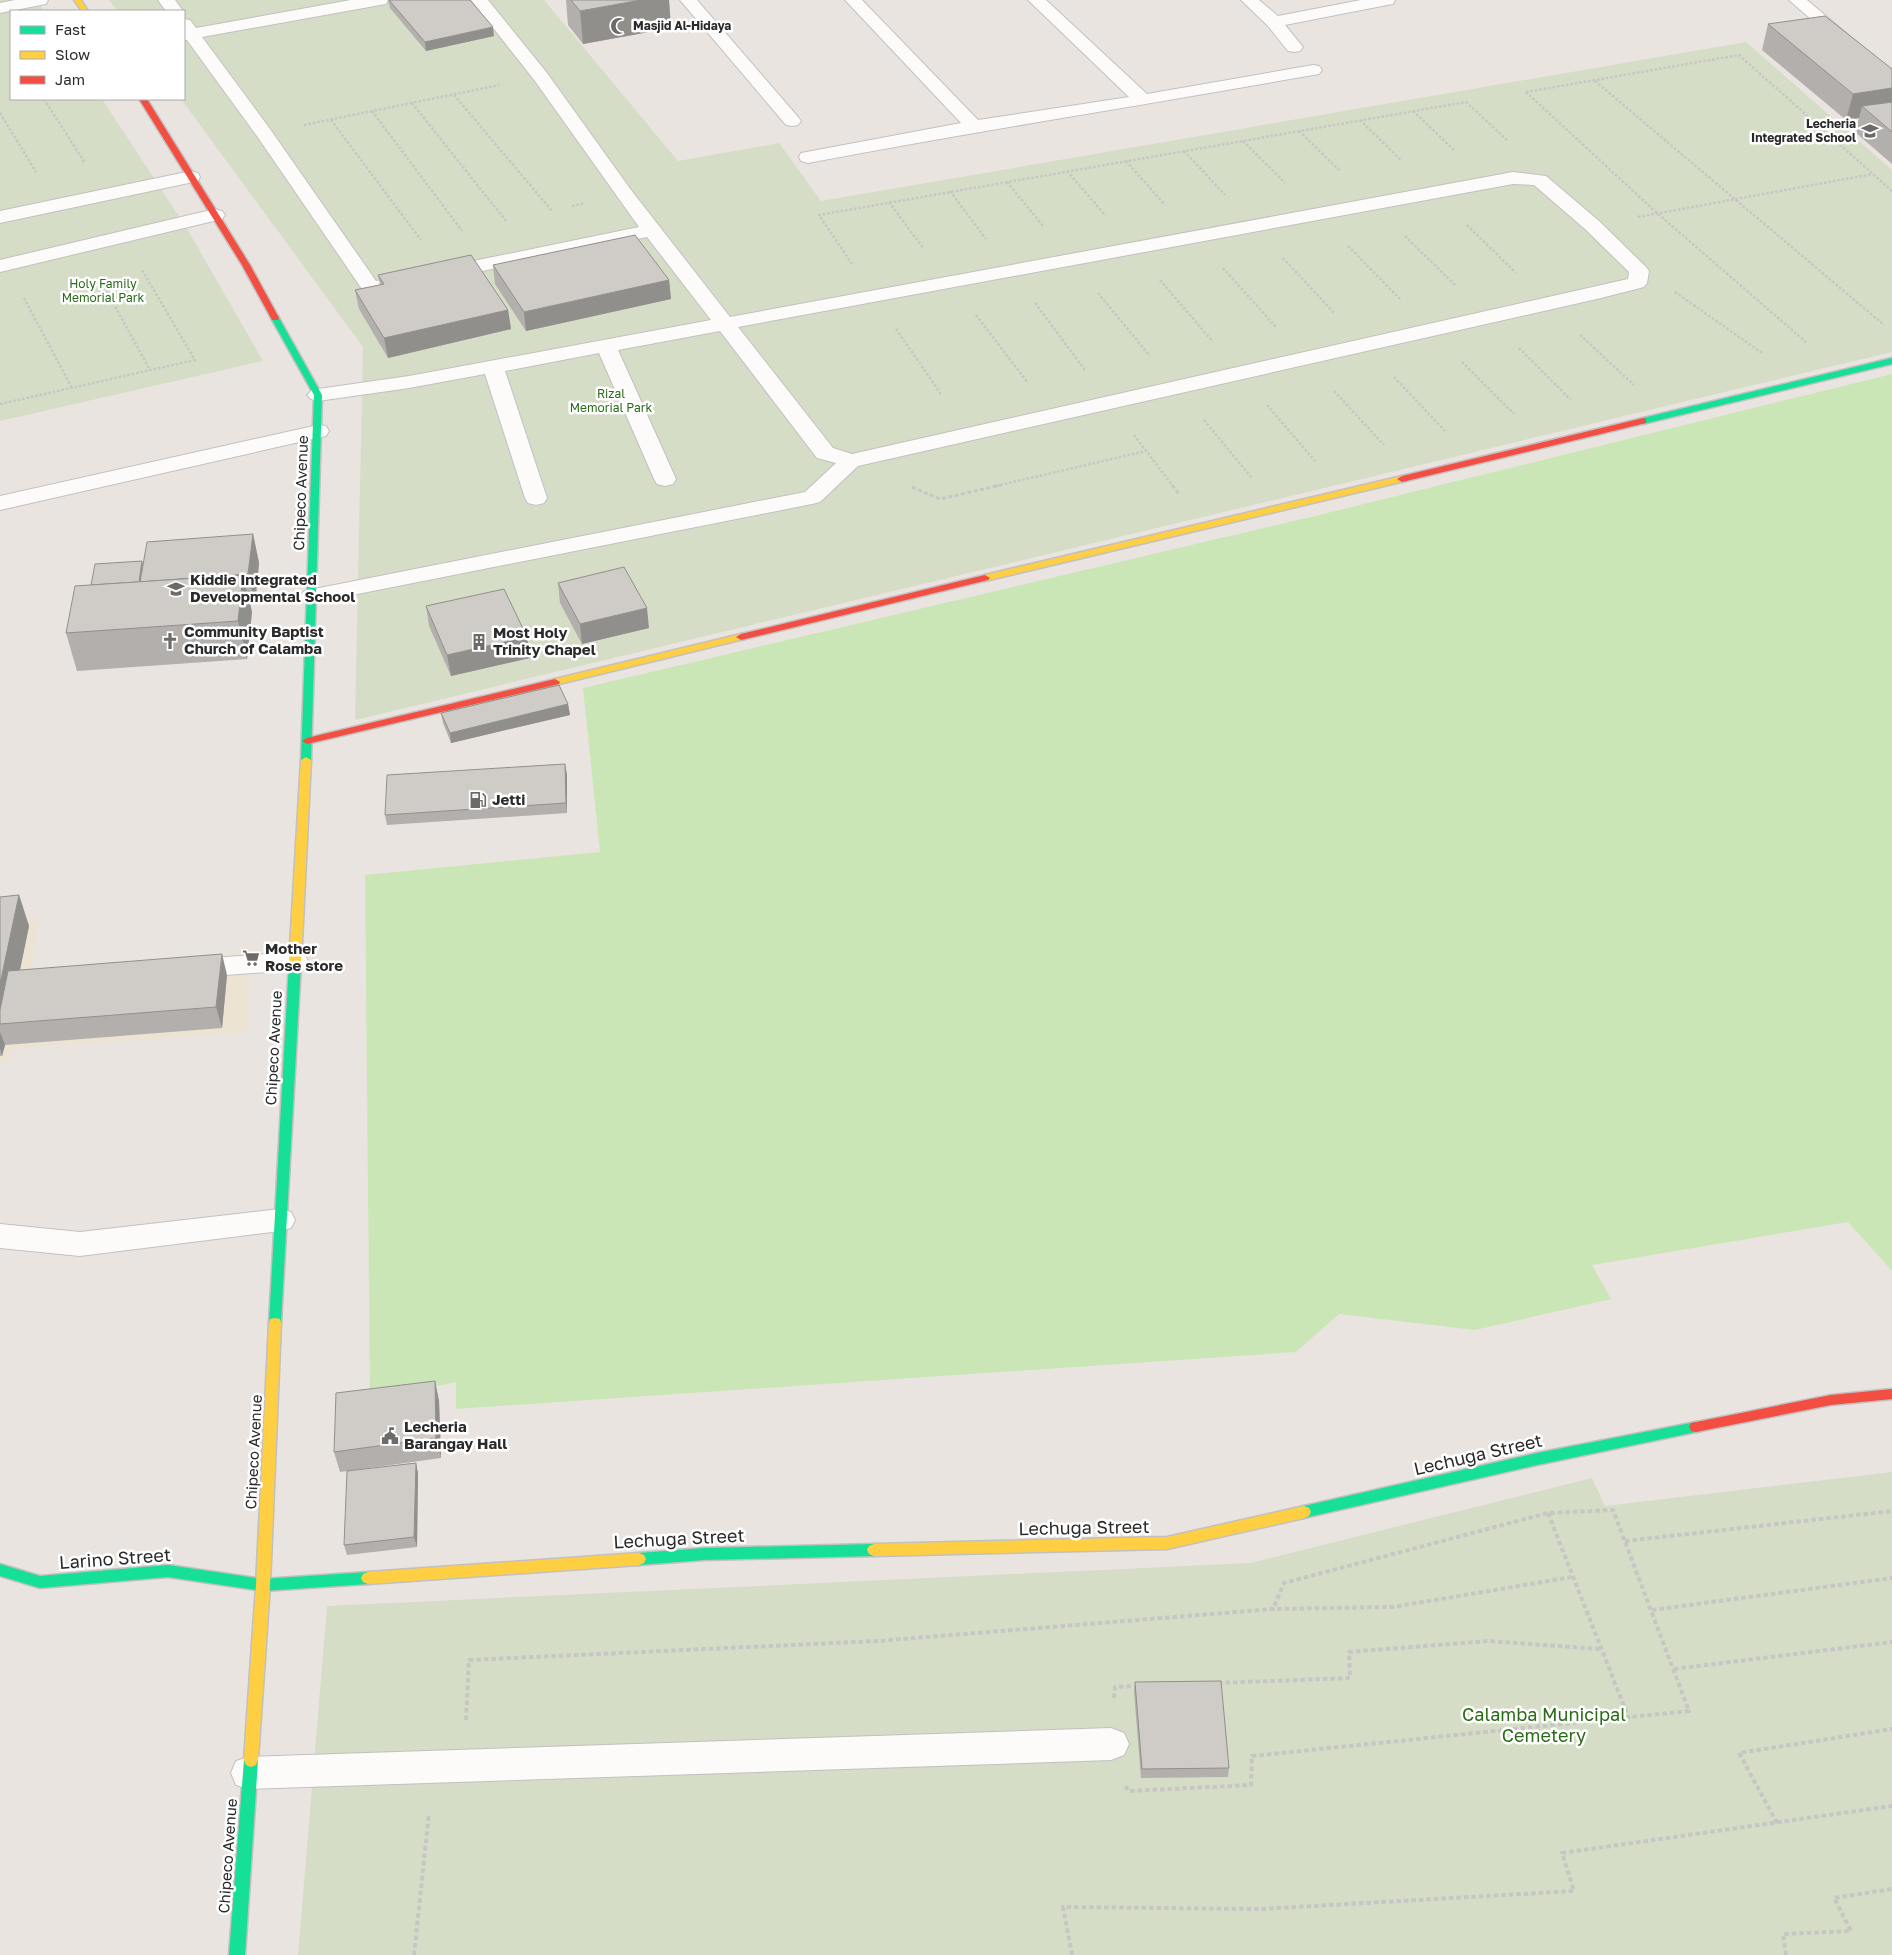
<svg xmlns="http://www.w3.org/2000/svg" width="1892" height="1955" viewBox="0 0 1892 1955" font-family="'Golos Text',sans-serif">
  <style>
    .education { fill: #ede3d3 }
    .green { fill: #cbe6b6 }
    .cemetery { fill: #d5ddc6 }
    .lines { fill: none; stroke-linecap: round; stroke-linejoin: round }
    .lane-casing { stroke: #c2c0c1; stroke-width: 2 }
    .street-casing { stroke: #c2c0c1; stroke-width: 2 }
    .fast-casing { stroke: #c2c0c1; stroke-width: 3 }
    .slow-casing { stroke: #c2c0c1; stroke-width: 3 }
    .jam-casing { stroke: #c2c0c1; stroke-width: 3 }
    .path-far2 { stroke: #c6c6c5; stroke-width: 2.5; stroke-dasharray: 2.5 2; stroke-linecap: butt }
    .path-far1 { stroke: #c6c6c5; stroke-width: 3; stroke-dasharray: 4 2.5; stroke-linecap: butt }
    .path { stroke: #c6c6c5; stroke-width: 4; stroke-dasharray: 4.5 3; stroke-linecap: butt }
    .lane { fill: #fcfbfa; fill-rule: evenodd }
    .street { fill: #fcfbfa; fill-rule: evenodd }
    .fast { fill: #16e098; fill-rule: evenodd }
    .slow { fill: #ffcf43; fill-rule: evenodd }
    .jam { fill: #f24e42; fill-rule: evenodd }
    .wall { fill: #b2afac }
    .shaded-wall { fill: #918f8c }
    .building { fill: #cfccc8; stroke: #918f8c }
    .labels { text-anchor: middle; stroke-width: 5; stroke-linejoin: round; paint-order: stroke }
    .far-poi-label { font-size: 12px; font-weight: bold; fill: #2a2a2a; stroke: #fff; text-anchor: start }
    .far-park-label { font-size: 12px; fill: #296b16; stroke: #fff }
    .street-label { font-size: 15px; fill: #2a2a2a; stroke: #fff }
    .poi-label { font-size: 15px; font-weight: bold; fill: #2a2a2a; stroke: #fff; text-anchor: start }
    .near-street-label { font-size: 18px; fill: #2a2a2a; stroke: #fff }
    .near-park-label { font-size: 18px; fill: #296b16; stroke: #fff }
  </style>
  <rect width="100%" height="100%" fill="#e9e4df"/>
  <polygon class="education" points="38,919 31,972 246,953 248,1032 11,1049 9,1062 0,1063 0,922"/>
  <polygon class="green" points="1892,374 1892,1271 1848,1222 1592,1265 1611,1299 1475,1330 1339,1314 1296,1352 456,1409 456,1382 370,1400 365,875 600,852 583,688 1315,516"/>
  <g class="cemetery">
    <polygon points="0,0 36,0 44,11 11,11 11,99 102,99 186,227 263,361 0,421"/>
    <polygon points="109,0 544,0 678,161 779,143 821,201 1746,42 1892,170 1892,352 355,720 363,347 181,99 184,99 184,11 117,11"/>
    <polygon points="1892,1472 1892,1955 298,1955 327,1606 1250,1563 1592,1478 1605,1506"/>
  </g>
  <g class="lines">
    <g class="lane-casing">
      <g id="lane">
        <polygon points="15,0 48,0 46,4 0,13 0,3"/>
        <polygon points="158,0 175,0 183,11 166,11"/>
        <path d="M351 0H388L386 4 380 5 202 37 270 129 376 281 639 227 535 81 471 0H488L547 73 631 190 730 317 1513 172 1546 176 1599 221 1646 267 1649 271 1647 283 1644 287 1601 298 858 466 820 502 812 504 312 603 304 601 300 596 304 591 805 492 836 463 817 458 720 331 618 350 676 479 673 484 665 486 657 484 654 479 599 353 505 371 547 498 544 503 536 505 528 503 525 498 485 374 409 388 318 401 311 399 307 395 311 391 318 389 409 376 711 320 647 237 371 294 364 292 257 136 187 40H184V19L190 20 196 28ZM1513 184 1534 185 1585 229 1629 272 1628 279 852 454 833 448 738 327Z"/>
        <polygon points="191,171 198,173 200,177 198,181 0,223 0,211"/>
        <polygon points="215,209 222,211 225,215 222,219 0,272 0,260"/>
        <polygon points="294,952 304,954 308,961 304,968 294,970 187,978 177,976 173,969 177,962 187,960"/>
        <polygon points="1111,1728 1124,1733 1129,1744 1124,1755 1111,1760 249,1789 236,1785 231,1773 236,1761 249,1757"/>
      </g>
    </g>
    <g class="street-casing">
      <g id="street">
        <polygon points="680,0 697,0 798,117 801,121 798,125 792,126 786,125"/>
        <path d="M845 0H862L978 120 1129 97 1028 0H1046L1147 94 1313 65 1319 66 1322 70 1319 74 1313 75C1145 105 976 131 808 163L801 161 799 157 801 153 961 123Z"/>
        <polygon points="1241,0 1259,0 1278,16 1361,0 1395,0 1393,4 1387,5 1285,25 1303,47 1300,51 1294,52 1288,51 1268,26"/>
        <polygon points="1789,0 1807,0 1892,72 1892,86 1886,85"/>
        <polygon points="318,425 326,426 329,431 326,436 0,510 0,496"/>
        <polygon points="280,1209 291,1212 295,1220 291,1228 280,1231 80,1256 0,1248 0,1224 80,1232"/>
      </g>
    </g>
    <g class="fast-casing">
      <g id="fast">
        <polygon points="272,316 278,316 279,318 322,395 311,760 306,763 301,760 314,395 271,318"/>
        <polygon points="1892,358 1892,364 1643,424 1639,421 1643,418"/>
        <polygon points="295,959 301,963 281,1323 280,1327 275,1328 270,1327 269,1323 289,963"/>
        <polygon points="1696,1422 1701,1423 1703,1427 1701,1431 1696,1432 1537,1465 1304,1518 1299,1516 1297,1512 1299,1508 1304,1506 1537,1453"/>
        <polygon points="874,1544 879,1546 881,1550 879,1554 874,1556 704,1560 639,1565 634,1563 632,1559 634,1555 639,1553 704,1548"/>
        <polygon points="0,1564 40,1576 168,1565 263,1579 368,1572 373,1574 375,1578 373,1582 368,1584 263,1591 168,1577 40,1588 0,1576"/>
        <polygon points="251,1753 256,1755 258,1760 245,1955 229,1955 244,1760 246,1755"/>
      </g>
    </g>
    <g class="slow-casing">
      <g id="slow">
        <polygon points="74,0 81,0 88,11 82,11"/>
        <polygon points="1402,476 1407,479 1405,481 985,581 980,578 985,575"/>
        <polygon points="741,634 744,635 746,637 744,639 555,685 550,682 555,679"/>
        <polygon points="306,757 311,760 301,963 295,967 289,963 301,760"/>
        <polygon points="275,1318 280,1319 281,1323 270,1585 258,1760 256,1765 251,1767 246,1765 244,1760 256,1585 269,1323 270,1319"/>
        <polygon points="1304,1506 1309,1508 1311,1512 1309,1516 1304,1518 1167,1549 874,1556 869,1554 867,1550 869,1546 874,1544 1167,1537"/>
        <polygon points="639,1553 644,1555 646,1559 644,1563 639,1565 368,1584 363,1582 361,1578 363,1574 368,1572"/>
      </g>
    </g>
    <g class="jam-casing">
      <g id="jam">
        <polygon points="139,99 147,99 250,265 279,318 278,320 272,320 271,318 242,265"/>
        <polygon points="1643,418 1646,419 1646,423 1402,482 1397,479 1402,476"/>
        <polygon points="985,575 990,578 988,580 741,640 736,637 741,634"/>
        <polygon points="555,679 560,682 559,684 307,744 302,741 307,738"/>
        <polygon points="1892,1389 1892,1399 1831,1405 1696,1432 1691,1431 1689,1427 1691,1423 1831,1395"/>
      </g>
    </g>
    <g class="path-far2">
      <polyline points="1595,81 1884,325"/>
      <polyline points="1526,92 1657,213 1807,343"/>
      <polyline points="1526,92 1739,55 1892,191"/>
      <polyline points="454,95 552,211"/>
      <polyline points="44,99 85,163"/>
      <polyline points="412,103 506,221"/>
      <polyline points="372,111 462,231"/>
      <polyline points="1413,111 1455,151"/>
      <polyline points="0,113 36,172"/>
      <polyline points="331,120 421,240"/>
      <polyline points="1360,120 1402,161"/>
      <polyline points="304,125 499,85"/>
      <polyline points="1299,131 1340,171"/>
      <polyline points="1243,141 1285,183"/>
      <polyline points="1184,151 1225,195"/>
      <polyline points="1126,161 1165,205"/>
      <polyline points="1067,171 1106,216"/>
      <polyline points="1007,182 1043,226"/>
      <polyline points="950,191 986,239"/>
      <polyline points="889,202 924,249"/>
      <polyline points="572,206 585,203"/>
      <polyline points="1638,217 1873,174"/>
      <polyline points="1467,225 1516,273"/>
      <polyline points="1405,236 1456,286"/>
      <polyline points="1348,246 1400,299"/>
      <polyline points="1283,258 1335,314"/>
      <polyline points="852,264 819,215 1466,102 1508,141"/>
      <polyline points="1223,268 1276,327"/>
      <polyline points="100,279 150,370"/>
      <polyline points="1160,280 1213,342"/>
      <polyline points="1675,292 1762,353"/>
      <polyline points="1098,293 1150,356"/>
      <polyline points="24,298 72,388"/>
      <polyline points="1035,303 1085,370"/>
      <polyline points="976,315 1028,383"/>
      <polyline points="896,329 941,394"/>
      <polyline points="1580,335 1634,385"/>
      <polyline points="1519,348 1571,400"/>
      <polyline points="1462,362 1514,414"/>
      <polyline points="1394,377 1445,431"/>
      <polyline points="1334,391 1384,445"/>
      <polyline points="0,404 195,360 142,270"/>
      <polyline points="1267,405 1315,461"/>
      <polyline points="1204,420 1251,477"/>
      <polyline points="1134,435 1173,486"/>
      <polyline points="996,486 1146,451"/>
    </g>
    <g class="path-far1">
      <polyline points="1172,485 1179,494"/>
      <polyline points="912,487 940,499 1001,485"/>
    </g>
    <g class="path">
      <polyline points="1548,1513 1629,1719"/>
      <polyline points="1625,1541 1892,1511"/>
      <polyline points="1652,1610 1892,1578"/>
      <polyline points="1674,1669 1892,1642"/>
      <polyline points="1218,1683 1350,1678 1349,1652 1488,1641 1600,1649"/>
      <polyline points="1114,1698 1115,1687 1137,1686"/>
      <polyline points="466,1720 469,1660 878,1641 1273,1609 1393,1607 1572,1577"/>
      <polyline points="1126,1786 1128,1791 1251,1785 1252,1756 1689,1711 1613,1510 1548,1513 1284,1583 1273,1609"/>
      <polyline points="1777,1823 1739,1753 1892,1729"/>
      <polyline points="414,1955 429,1813"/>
      <polyline points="1072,1955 1063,1907 1261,1909 1574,1891 1562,1853 1892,1806"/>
      <polyline points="1786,1955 1783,1934 1851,1931 1834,1898 1892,1889"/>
    </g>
    <use href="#lane" class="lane"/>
    <use href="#street" class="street"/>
    <use href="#fast" class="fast"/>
    <use href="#slow" class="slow"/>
    <use href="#jam" class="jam"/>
  </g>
  <g class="wall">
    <polygon points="388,0 494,36 426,51 390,8"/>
    <polygon points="566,0 669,0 671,28 583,44 568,25"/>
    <polygon points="1768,24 1892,69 1892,164 1855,132 1859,118 1846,120 1762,50"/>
    <polygon points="493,265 669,280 671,299 526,331 495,284"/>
    <polygon points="378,275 508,310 511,329 388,358 359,309 355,290 380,285"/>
    <polygon points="253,534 259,563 255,604 250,604 252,612 247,659 77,671 66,633 91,585"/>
    <polygon points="558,583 649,628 582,644 560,603"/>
    <polygon points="426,606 527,637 530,658 451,676 429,626"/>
    <polygon points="568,704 570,715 451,743 443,723 441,713"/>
    <polygon points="567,774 567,813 387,825 385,815"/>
    <polygon points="19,895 29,926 20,970 227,975 222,1028 5,1045 2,1056 0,1056 0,897"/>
    <polygon points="435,1381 439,1401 441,1458 340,1472 334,1452"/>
    <polygon points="416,1463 418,1474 417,1547 347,1555 344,1545"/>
    <polygon points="1135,1682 1229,1768 1228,1777 1141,1778 1134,1692"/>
  </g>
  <g class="shaded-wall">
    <polygon points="641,0 669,0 671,28 583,44 580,11"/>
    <polygon points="493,27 494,36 426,51 425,42"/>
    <polygon points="1892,88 1892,114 1862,106 1859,118 1846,120 1853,94"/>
    <polygon points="669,280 671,299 526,331 524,312"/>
    <polygon points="508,310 511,329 388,358 384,338"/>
    <polygon points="253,534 259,563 255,604 248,574"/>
    <polygon points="142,561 145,571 135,605"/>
    <polygon points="243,575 252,612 247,659 238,621"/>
    <polygon points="647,608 649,628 582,644 580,624"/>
    <polygon points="527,637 530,658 451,676 447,655"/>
    <polygon points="568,704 570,715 451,743 450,733"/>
    <polygon points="565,764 567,774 567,813 566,803"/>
    <polygon points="19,895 29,926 9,1023 0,1024 0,984"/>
    <polygon points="222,954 227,975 222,1028 216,1007"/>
    <polygon points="0,1032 5,1045 2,1056 0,1049"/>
    <polygon points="435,1381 439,1401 441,1458 436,1438"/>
    <polygon points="416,1463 418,1474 417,1547 414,1537"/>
  </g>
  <g class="building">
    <polygon points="389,0 470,0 493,27 425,42"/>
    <polygon points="571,0 641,0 580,11"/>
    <polygon points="1825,16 1892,69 1892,88 1853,94 1768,24"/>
    <polygon points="1892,102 1892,132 1862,106"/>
    <polygon points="635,235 669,280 524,312 493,265"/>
    <polygon points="471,255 508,310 384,338 355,290 384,284 378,275"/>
    <polygon points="253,534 248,574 140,582 147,542"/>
    <polygon points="142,561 139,582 91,585 95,564"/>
    <polygon points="624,567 647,608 580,624 558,583"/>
    <polygon points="243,575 238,621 66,633 75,586"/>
    <polygon points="504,589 527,637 447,655 426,606"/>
    <polygon points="559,685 568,704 450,733 441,713"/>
    <polygon points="565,764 566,803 385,815 387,775"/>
    <polygon points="19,895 0,984 0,897"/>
    <polygon points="222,954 216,1007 0,1024 0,1010 8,971"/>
    <polygon points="435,1381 436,1438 334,1452 336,1393"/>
    <polygon points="416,1463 414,1537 344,1545 347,1471"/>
    <polygon points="1221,1681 1229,1768 1142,1769 1135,1682"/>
  </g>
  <defs>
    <g id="mosque-bare" transform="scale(1.35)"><path d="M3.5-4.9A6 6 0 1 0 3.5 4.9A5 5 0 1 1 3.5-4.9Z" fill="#6d6b69" stroke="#fff" stroke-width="2.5" paint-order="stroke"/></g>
    <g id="school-bare" transform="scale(1.35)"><path d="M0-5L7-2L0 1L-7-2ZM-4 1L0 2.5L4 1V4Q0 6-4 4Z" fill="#6d6b69" stroke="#fff" stroke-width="2.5" paint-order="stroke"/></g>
    <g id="church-bare" transform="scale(1.35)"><path d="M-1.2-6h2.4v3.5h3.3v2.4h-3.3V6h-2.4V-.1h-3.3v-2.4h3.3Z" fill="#6d6b69" stroke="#fff" stroke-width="2.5" paint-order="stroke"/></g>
    <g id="building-bare" transform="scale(1.35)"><path d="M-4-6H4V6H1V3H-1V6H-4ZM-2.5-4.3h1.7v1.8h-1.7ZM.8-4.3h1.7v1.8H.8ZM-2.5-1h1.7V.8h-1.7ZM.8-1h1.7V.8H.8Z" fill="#6d6b69" stroke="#fff" stroke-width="2.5" paint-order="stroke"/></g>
    <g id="fuel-bare" transform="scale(1.35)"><path d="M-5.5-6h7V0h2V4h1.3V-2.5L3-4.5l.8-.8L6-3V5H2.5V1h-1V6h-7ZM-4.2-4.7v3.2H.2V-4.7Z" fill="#6d6b69" stroke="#fff" stroke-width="2.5" paint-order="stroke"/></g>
    <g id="supermarket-bare" transform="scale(1.35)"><path d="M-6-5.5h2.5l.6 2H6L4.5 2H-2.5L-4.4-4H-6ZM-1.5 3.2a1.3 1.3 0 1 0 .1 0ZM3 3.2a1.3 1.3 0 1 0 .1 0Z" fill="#6d6b69" stroke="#fff" stroke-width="2.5" paint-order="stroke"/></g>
    <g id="civic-bare" transform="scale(1.35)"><path d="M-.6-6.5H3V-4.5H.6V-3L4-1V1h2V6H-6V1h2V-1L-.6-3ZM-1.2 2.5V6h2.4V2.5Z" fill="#6d6b69" stroke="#fff" stroke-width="2.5" paint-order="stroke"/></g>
  </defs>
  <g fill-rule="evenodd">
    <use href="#mosque-bare" x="619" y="26"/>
    <use href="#school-bare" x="1870" y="131"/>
    <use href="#school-bare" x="176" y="589"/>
    <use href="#church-bare" x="170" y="641"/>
    <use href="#building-bare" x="479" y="642"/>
    <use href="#fuel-bare" x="478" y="800"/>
    <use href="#supermarket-bare" x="251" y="958"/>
    <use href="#civic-bare" x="390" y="1436"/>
  </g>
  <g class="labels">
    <g class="far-poi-label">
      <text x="633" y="30">Masjid Al-Hidaya</text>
      <text x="1856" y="128" text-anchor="end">Lecheria<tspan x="1856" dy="14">Integrated School</tspan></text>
    </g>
    <g class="far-park-label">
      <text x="103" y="288">Holy Family<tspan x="103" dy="14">Memorial Park</tspan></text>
      <text x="611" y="398">Rizal<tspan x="611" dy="14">Memorial Park</tspan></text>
    </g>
    <g class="street-label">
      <text transform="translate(301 493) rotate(-88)" y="5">Chipeco Avenue</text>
      <text transform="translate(274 1048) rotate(-87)" y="5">Chipeco Avenue</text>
      <text transform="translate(254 1452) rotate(-87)" y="5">Chipeco Avenue</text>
      <text transform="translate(228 1856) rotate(-86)" y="5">Chipeco Avenue</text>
    </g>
    <g class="poi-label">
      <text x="190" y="585">Kiddie Integrated<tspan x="190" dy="17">Developmental School</tspan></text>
      <text x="184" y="637">Community Baptist<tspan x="184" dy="17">Church of Calamba</tspan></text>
      <text x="493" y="638">Most Holy<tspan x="493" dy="17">Trinity Chapel</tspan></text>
      <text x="492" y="805">Jetti</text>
      <text x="265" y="954">Mother<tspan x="265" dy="17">Rose store</tspan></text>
      <text x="404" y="1432">Lecheria<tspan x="404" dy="17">Barangay Hall</tspan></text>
    </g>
    <g class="near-street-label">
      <text transform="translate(1478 1455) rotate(-13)" y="6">Lechuga Street</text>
      <text transform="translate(1084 1528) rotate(-1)" y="6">Lechuga Street</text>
      <text transform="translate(679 1539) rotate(-3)" y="6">Lechuga Street</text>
      <text transform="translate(115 1559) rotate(-4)" y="6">Larino Street</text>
    </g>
    <g class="near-park-label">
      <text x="1544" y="1721">Calamba Municipal<tspan x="1544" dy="21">Cemetery</tspan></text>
    </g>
  </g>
  <rect x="10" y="10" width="175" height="90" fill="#ffffff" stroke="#aaaaaa"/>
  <rect x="20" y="26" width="25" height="8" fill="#16e098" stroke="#aaaaaa"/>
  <text x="55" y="35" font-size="15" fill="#2a2a2a">Fast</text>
  <rect x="20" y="51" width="25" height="8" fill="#ffcf43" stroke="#aaaaaa"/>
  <text x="55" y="60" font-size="15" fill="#2a2a2a">Slow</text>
  <rect x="20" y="76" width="25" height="8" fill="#f24e42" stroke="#aaaaaa"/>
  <text x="55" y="85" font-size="15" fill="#2a2a2a">Jam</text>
</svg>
